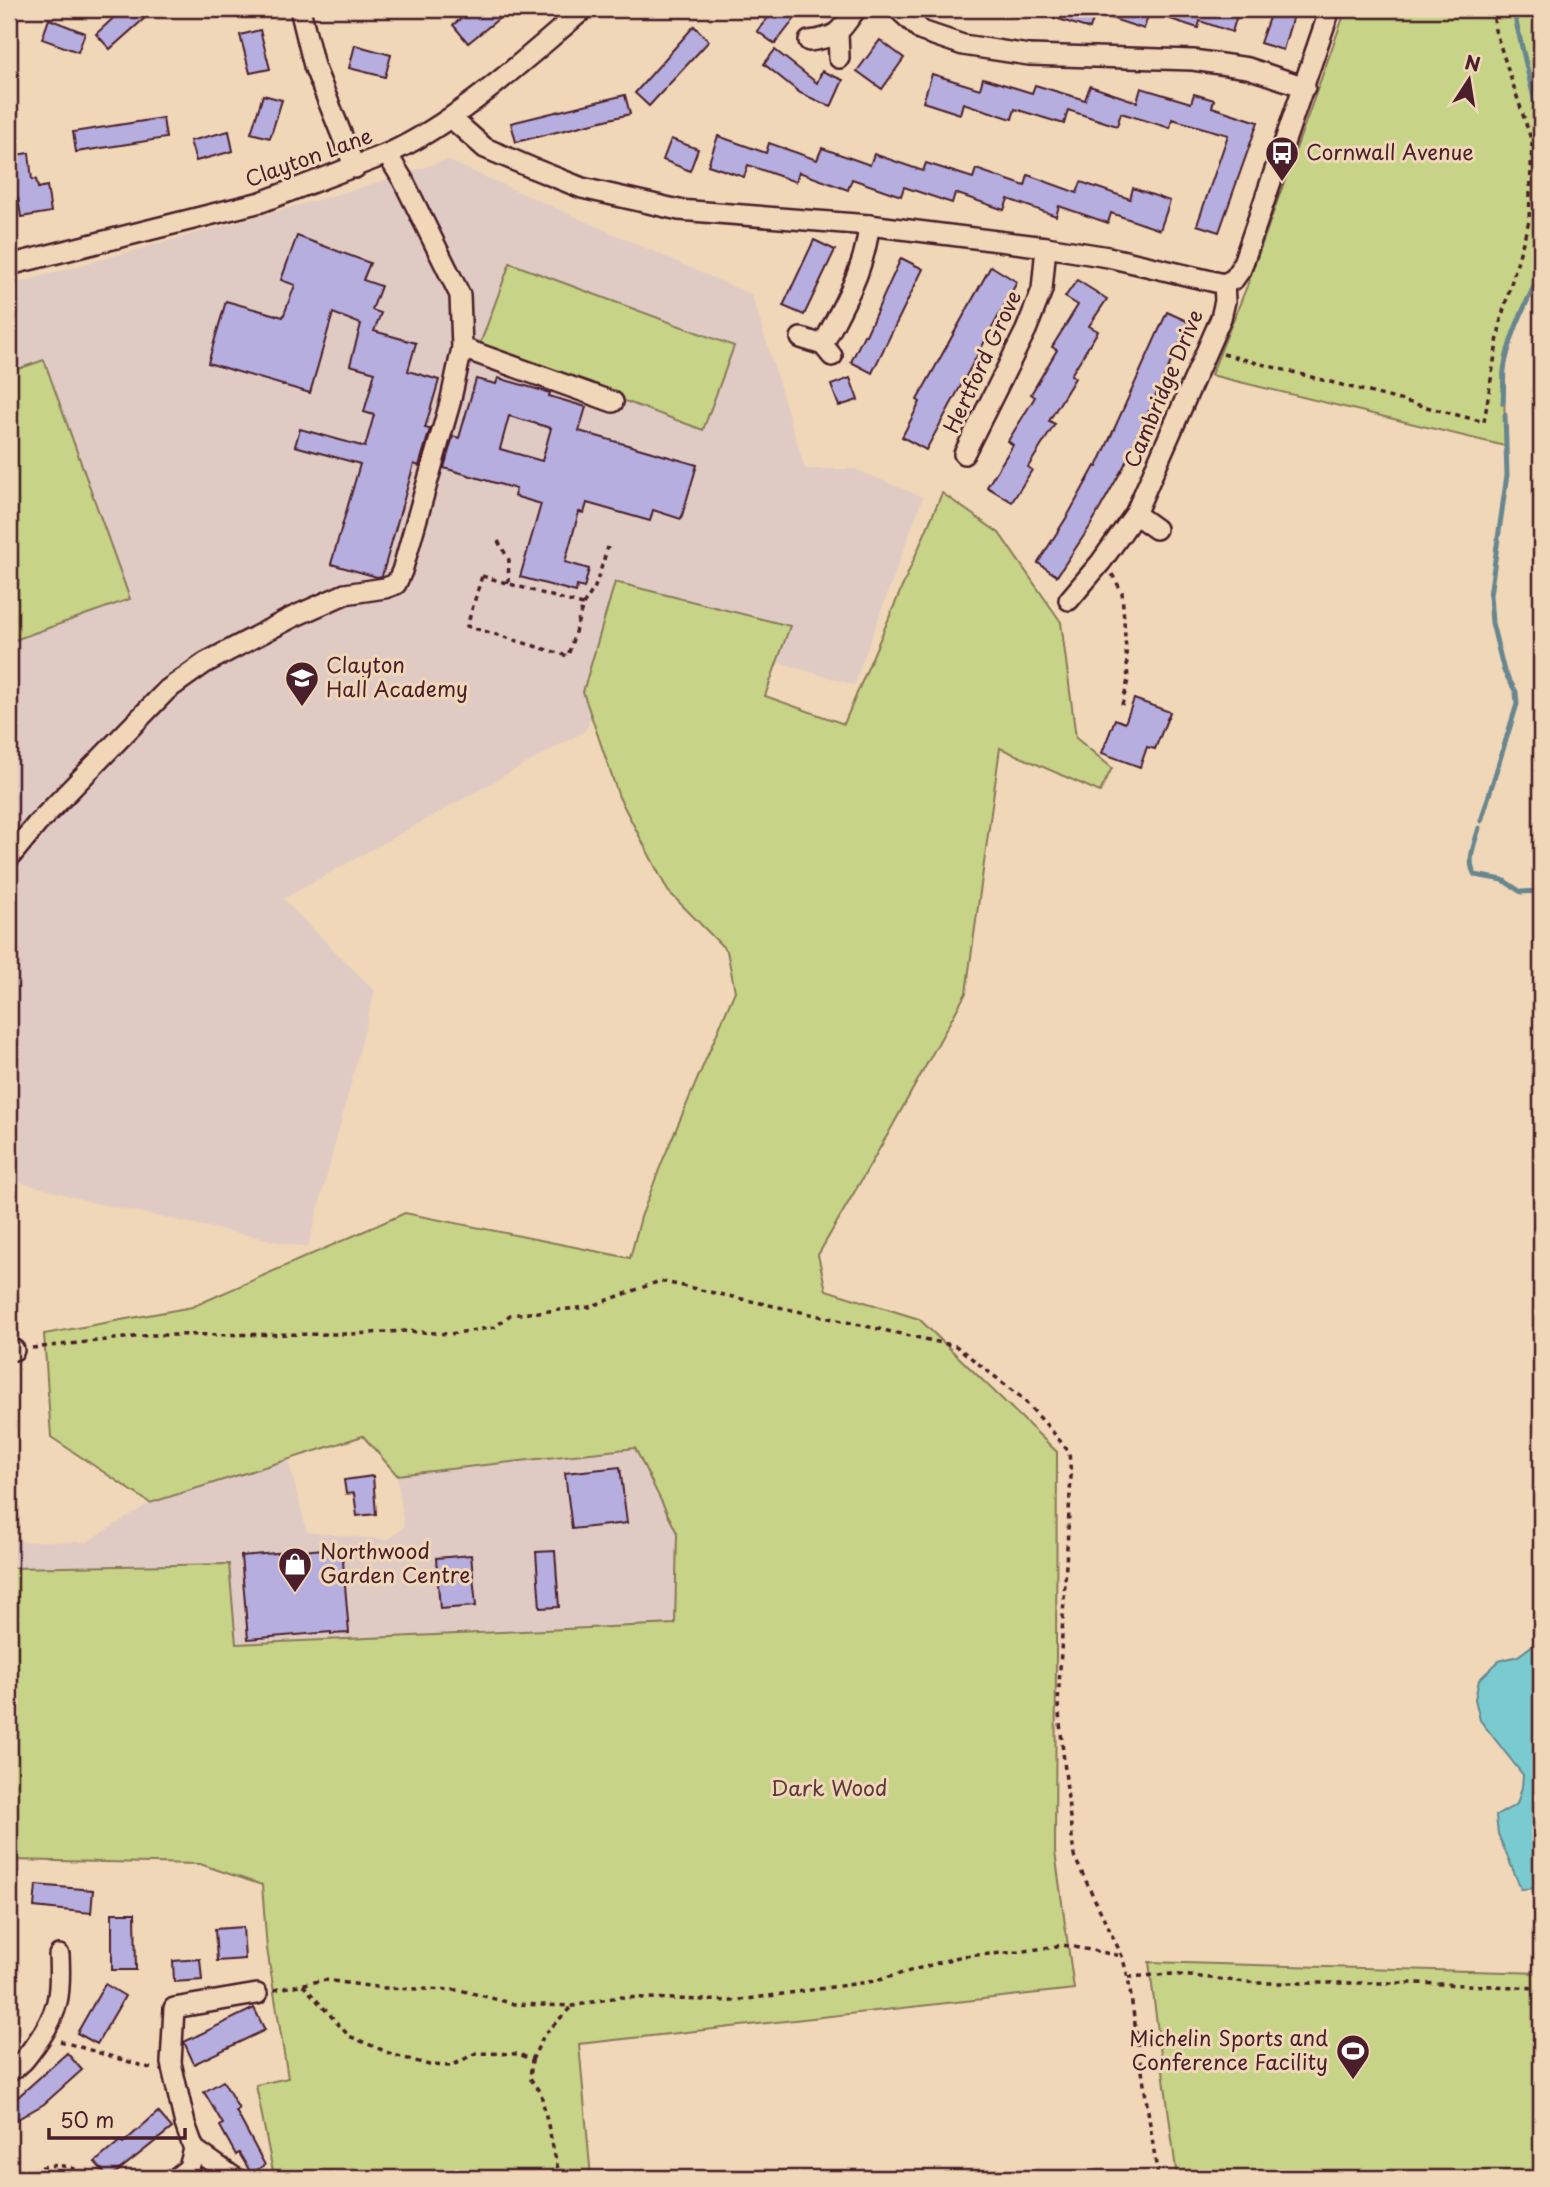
<svg xmlns="http://www.w3.org/2000/svg" width="1550" height="2187" viewBox="0 0 1550 2187" font-family="'Playpen Sans',sans-serif">
  <style>
    .built { fill: #dfcbc4 }
    .green { fill: #c7d387; stroke: #887959; stroke-width: 2 }
    .water { fill: #7acbd0; stroke: #67868e; stroke-width: 2 }
    .lines { fill: none; stroke-linecap: round; stroke-linejoin: round }
    .stream { stroke: #67868e; stroke-width: 5 }
    .building { fill: #b6aedf; stroke: #4a1f2b; stroke-width: 2; fill-rule: evenodd }
    .minor-casing { stroke: #4a1f2b; stroke-width: 24 }
    .path { stroke: #4a1f2b; stroke-width: 3.5; stroke-dasharray: 5 5; stroke-linecap: butt }
    .minor { stroke: #f0d7b8; stroke-width: 19 }
    .labels { text-anchor: middle; stroke-width: 6; stroke-linejoin: round; paint-order: stroke }
    .poi-label { font-size: 21px; fill: #4a1f2b; stroke: #f0d7b8; text-anchor: start }
    .street-label { font-size: 21px; fill: #4a1f2b; stroke: #f0d7b8 }
    .park-label { font-size: 21px; fill: #5d3a39; stroke: #f0d7b8 }
  </style>
  <rect width="100%" height="100%" fill="#f0d7b8"/>
  <filter id="ink" filterUnits="userSpaceOnUse"><feTurbulence type="fractalNoise" baseFrequency=".0143" numOctaves="2"/><feDisplacementMap in="SourceGraphic" scale="14" xChannelSelector="R" yChannelSelector="G"/><feConvolveMatrix kernelMatrix="1 2 1 2 8 2 1 2 1" color-interpolation-filters="sRGB"/></filter>
  <g filter="url(#ink)">
    <g class="built">
      <polygon points="447,160 752,295 805,469 855,469 923,497 854,685 635,619 585,731 283,899 375,991 308,1248 95,1203 9,1179 9,285 353,190"/>
      <polygon points="635,1448 677,1533 675,1624 236,1644 229,1564 9,1568 9,1541 87,1542 150,1503 288,1459 307,1532 388,1540 404,1527 397,1475"/>
    </g>
    <g class="green">
      <polygon points="1346,9 1541,9 1541,271 1519,319 1504,369 1505,446 1211,375 1247,286"/>
      <polygon points="510,263 734,346 703,430 479,347"/>
      <polygon points="44,360 130,599 9,642 9,372"/>
      <polygon points="942,493 999,533 1061,622 1076,738 1112,768 1100,792 1000,748 966,993 888,1134 818,1255 826,1290 919,1319 1057,1452 1055,1852 1074,1989 579,2044 591,2178 277,2178 272,2167 256,2085 288,2078 267,1949 262,1885 200,1864 9,1860 9,1568 229,1564 236,1644 675,1624 677,1533 635,1448 397,1475 363,1436 150,1503 51,1437 44,1334 192,1307 405,1213 630,1258 641,1217 662,1162 735,991 727,951 668,891 619,797 583,692 615,582 790,626 765,696 844,724"/>
      <polygon points="1149,1962 1541,1973 1541,2178 1177,2178"/>
    </g>
    <polygon class="water" points="1541,1639 1541,1888 1521,1889 1498,1834 1496,1816 1517,1804 1522,1787 1523,1775 1480,1720 1475,1699 1479,1680 1499,1661 1518,1656"/>
    <g class="lines">
      <g class="stream">
        <polyline points="1513,9 1541,128"/>
        <path d="M1503 403C1504 392 1503 381 1504 370 1509 335 1527 302 1541 271"/>
        <polyline points="1481,821 1517,704 1516,692 1504,671 1492,623 1490,595 1507,475 1505,415"/>
        <path d="M1479 828C1475 843 1466 861 1475 875L1503 880 1521 892 1541 891"/>
      </g>
    </g>
    <g class="building">
      <polygon points="123,9 155,9 110,49 96,34"/>
      <polygon points="473,9 511,9 468,43 453,25"/>
      <polygon points="775,9 786,9 796,17 775,44 757,31"/>
      <polygon points="1036,9 1239,9 1232,32 1200,21 1198,28 1149,12 1144,29 1095,13 1090,29 1036,12"/>
      <polygon points="1272,9 1295,9 1283,50 1260,43"/>
      <polygon points="49,19 85,33 78,52 42,39"/>
      <polygon points="694,26 709,41 649,106 635,93"/>
      <polygon points="260,30 270,69 250,73 240,35"/>
      <polygon points="880,40 904,58 882,89 857,71"/>
      <polygon points="355,45 391,55 385,77 349,68"/>
      <polygon points="775,50 817,83 822,71 843,80 831,107 800,93 764,64"/>
      <polygon points="932,74 980,89 983,78 1032,93 1035,85 1085,100 1090,86 1137,102 1141,88 1191,103 1194,94 1214,100 1212,107 1258,122 1219,232 1197,225 1228,135 1172,119 1170,128 1121,113 1117,126 1068,110 1064,124 1015,109 1012,119 963,103 960,114 923,102"/>
      <polygon points="263,95 282,100 270,138 251,133"/>
      <polygon points="625,95 630,114 516,142 511,123"/>
      <polygon points="163,118 166,138 76,152 73,132"/>
      <polygon points="229,131 233,151 196,161 190,141"/>
      <polygon points="718,136 766,153 769,143 817,160 822,148 870,165 874,154 923,171 926,163 973,178 976,169 1025,186 1028,175 1077,193 1081,182 1130,199 1133,188 1170,201 1160,230 1111,213 1108,223 1059,206 1056,216 1008,199 1004,210 955,193 952,203 904,187 901,196 852,179 848,190 799,172 796,182 748,165 744,177 708,165"/>
      <polygon points="671,139 698,149 690,171 663,160"/>
      <polygon points="29,153 32,180 36,179 38,188 47,186 51,212 21,217 18,198 9,200 9,156"/>
      <polygon points="297,236 370,263 363,280 381,286 372,310 381,313 374,331 416,343 408,371 439,380 425,428 430,429 419,466 414,464 382,576 377,577 331,564 360,464 295,446 300,429 365,447 374,415 364,412 375,372 350,365 361,324 333,313 310,393 208,363 226,301 283,317 295,285 281,280"/>
      <polygon points="814,240 835,250 804,315 783,306"/>
      <polygon points="901,258 923,269 872,373 851,362 864,335 866,335"/>
      <polygon points="991,266 1017,282 926,450 902,437 920,402 917,400"/>
      <polygon points="1077,280 1107,299 1089,326 1098,331 1071,375 1075,378 1049,421 1055,424 1028,467 1032,470 1012,502 987,487 1013,445 1008,441 1035,397 1031,394 1057,350 1052,347 1078,305 1065,297"/>
      <polygon points="1167,312 1189,322 1124,466 1089,528 1057,576 1038,563 1068,515 1095,466 1097,467"/>
      <path d="M498 378 550 393 549 396 586 407 579 431 697 465 681 519 653 510 650 521 587 503 584 513 579 512 565 562 589 569 584 588 577 586 576 592 520 577 541 504 514 496 516 489 444 468 453 436 459 438 476 379 496 384ZM509 416 551 428 542 461 500 449Z"/>
      <polygon points="850,378 858,400 839,406 831,385"/>
      <polygon points="1134,699 1170,712 1155,749 1147,747 1140,767 1102,753 1115,719 1125,723"/>
      <polygon points="620,1467 627,1523 572,1529 565,1473"/>
      <polygon points="373,1476 376,1514 357,1516 354,1493 346,1494 344,1480"/>
      <polygon points="324,1549 324,1551 342,1549 349,1633 331,1634 331,1632 248,1639 241,1556"/>
      <polygon points="555,1551 559,1607 540,1608 536,1552"/>
      <polygon points="471,1555 476,1606 440,1609 436,1558"/>
      <polygon points="36,1885 93,1890 91,1913 34,1907"/>
      <polygon points="112,1913 135,1913 136,1970 112,1970"/>
      <polygon points="243,1927 245,1959 217,1961 215,1929"/>
      <polygon points="200,1959 202,1980 174,1982 173,1961"/>
      <polygon points="105,1984 125,1996 97,2044 77,2033"/>
      <polygon points="254,2008 265,2030 194,2064 184,2042"/>
      <polygon points="67,2053 82,2070 44,2104 9,2124 9,2105"/>
      <polygon points="223,2081 239,2109 236,2111 265,2165 251,2173 239,2153 236,2155 220,2126 223,2124 204,2092"/>
      <polygon points="158,2112 172,2128 109,2178 95,2162 120,2141 123,2143"/>
    </g>
    <g class="lines">
      <g class="minor-casing">
        <g id="minor">
          <polyline points="300,9 314,66 355,168"/>
          <polyline points="898,9 922,31 963,45 1029,55 1193,60 1248,68 1305,87"/>
          <polyline points="838,33 839,58"/>
          <path d="M809 41C839 37 839 32 856 9"/>
          <polyline points="451,118 485,148 532,168 582,188 679,210 869,225 1046,247 1108,257 1224,284"/>
          <path d="M9 265 261 202 387 154C458 122 525 59 584 9"/>
          <polyline points="801,338 823,345 832,356"/>
          <path d="M823 345C843 304 865 271 869 225"/>
          <polyline points="462,348 613,402"/>
          <polyline points="964,454 1026,330 1042,290 1046,247"/>
          <polyline points="1135,514 1156,529"/>
          <polyline points="1069,600 1101,562 1135,514 1221,318 1225,301 1224,284 1234,279 1241,269 1330,9"/>
          <polyline points="9,858 37,824 167,690 205,663 293,617 345,594 385,588 396,584 402,571 450,403 462,348 460,295 403,180 387,154"/>
          <polyline points="9,1350 14,1350"/>
          <path d="M9 2072C22 2065 27 2056 36 2044 59 2012 61 1995 59 1955"/>
          <polyline points="194,2149 235,2178"/>
          <polyline points="176,2178 189,2168 194,2149 185,2124 171,2063 174,2008 257,1994"/>
        </g>
      </g>
      <g class="path">
        <polyline points="1223,354 1484,422 1501,319 1529,221 1532,142 1495,30 1493,9"/>
        <polyline points="498,541 509,560 508,583"/>
        <polyline points="1112,574 1122,592 1128,680 1122,705"/>
        <polygon points="482,576 583,605 568,656 467,626"/>
        <polyline points="583,605 595,587 608,547"/>
        <polyline points="32,1348 152,1335 351,1334 406,1331 450,1334 495,1327 510,1315 589,1307 660,1281 956,1346 1022,1398 1052,1431 1069,1452 1071,1477 1058,1704 1074,1856 1122,1956 1128,1977 1158,2178"/>
        <polyline points="1128,1977 1171,1974 1257,1983 1415,1983 1541,1988"/>
        <polyline points="303,1985 349,2036 394,2055 429,2065 451,2066 476,2053 519,2054 532,2060 530,2078 541,2094 560,2178"/>
        <polyline points="274,1990 325,1980 383,1988 460,1990 514,2004 573,2006 618,1997 733,2001 875,1981 962,1956 1019,1952 1063,1945 1122,1956"/>
        <polyline points="60,2041 153,2069"/>
        <polyline points="532,2060 544,2035 572,2006"/>
        <path d="M13 2178C46 2163 62 2160 95 2178"/>
      </g>
      <use href="#minor" class="minor"/>
    </g>
  </g>
  <defs>
    <g id="bus-pin" transform="scale(1.75)"><path d="M0 17L-7.5 6A9.5 9.5 0 1 1 7.5 6Z" fill="#4a1f2b" stroke="#f0d7b8"/><path d="M-5-6H5V4H4V6H2V4H-2V6H-4V4H-5ZM-3.5-4V0h7V-4ZM-3.5 1.2v1.5H-2V1.2ZM2 1.2v1.5H3.5V1.2Z" fill="#fff"/></g>
    <g id="school-pin" transform="scale(1.75)"><path d="M0 17L-7.5 6A9.5 9.5 0 1 1 7.5 6Z" fill="#4a1f2b" stroke="#f0d7b8"/><path d="M0-5L7-2L0 1L-7-2ZM-4 1L0 2.5L4 1V4Q0 6-4 4Z" fill="#fff"/></g>
    <g id="shop-pin" transform="scale(1.75)"><path d="M0 17L-7.5 6A9.5 9.5 0 1 1 7.5 6Z" fill="#4a1f2b" stroke="#f0d7b8"/><path d="M-5-2.5h2.3a2.7 3.5 0 0 1 5.4 0H5L5.5 6h-11ZM-1.5-2.5h3a1.5 2.3 0 0 0-3 0Z" fill="#fff"/></g>
    <g id="stadium-pin" transform="scale(1.75)"><path d="M0 17L-7.5 6A9.5 9.5 0 1 1 7.5 6Z" fill="#4a1f2b" stroke="#f0d7b8"/><path d="M0-5a6.5 5 0 1 0 0 10a6.5 5 0 1 0 0-10ZM-3.5-1.8h7v3.6h-7Z" fill="#fff"/></g>
  </defs>
  <g fill-rule="evenodd">
    <use href="#bus-pin" x="1282" y="153"/>
    <use href="#school-pin" x="302" y="678"/>
    <use href="#shop-pin" x="295" y="1564"/>
    <use href="#stadium-pin" x="1353" y="2051"/>
  </g>
  <g class="labels">
    <g class="poi-label">
      <text x="1306" y="160">Cornwall Avenue</text>
      <text x="326" y="673">Clayton<tspan x="326" dy="24">Hall Academy</tspan></text>
      <text x="320" y="1559">Northwood<tspan x="320" dy="24">Garden Centre</tspan></text>
      <text x="1328" y="2046" text-anchor="end">Michelin Sports and<tspan x="1328" dy="24">Conference Facility</tspan></text>
    </g>
    <g class="street-label">
      <text transform="translate(309 158) rotate(-20)" y="7">Clayton Lane</text>
      <text transform="translate(983 362) rotate(-65)" y="7">Hertford Grove</text>
      <text transform="translate(1164 389) rotate(-67)" y="7">Cambridge Drive</text>
    </g>
    <g class="park-label">
      <text x="829" y="1796">Dark Wood</text>
    </g>
  </g>
  <rect width="1550" height="2187" fill="none" stroke="#f0d7b8" stroke-width="35"/>
  <rect x="18" y="18" width="1515" height="2152" fill="none" stroke="#4a1f2b" stroke-width="2.5" filter="url(#ink)"/>
  <g transform="translate(1469 80) rotate(12)" stroke="#f0d7b8" stroke-width="5" paint-order="stroke">
  <path d="M0-5L12 26L0 18L-12 26Z" fill="#4a1f2b"/>
  <text y="-10" font-size="19" font-weight="bold" text-anchor="middle" fill="#4a1f2b">N</text>
  </g>
  <path d="M49 2128v10h136v-10" fill="none" stroke="#4a1f2b" stroke-width="3.5"/>
  <text x="60" y="2128" font-size="21" fill="#4a1f2b" stroke="#f0d7b8" stroke-width="5" paint-order="stroke">50 m</text>
</svg>
